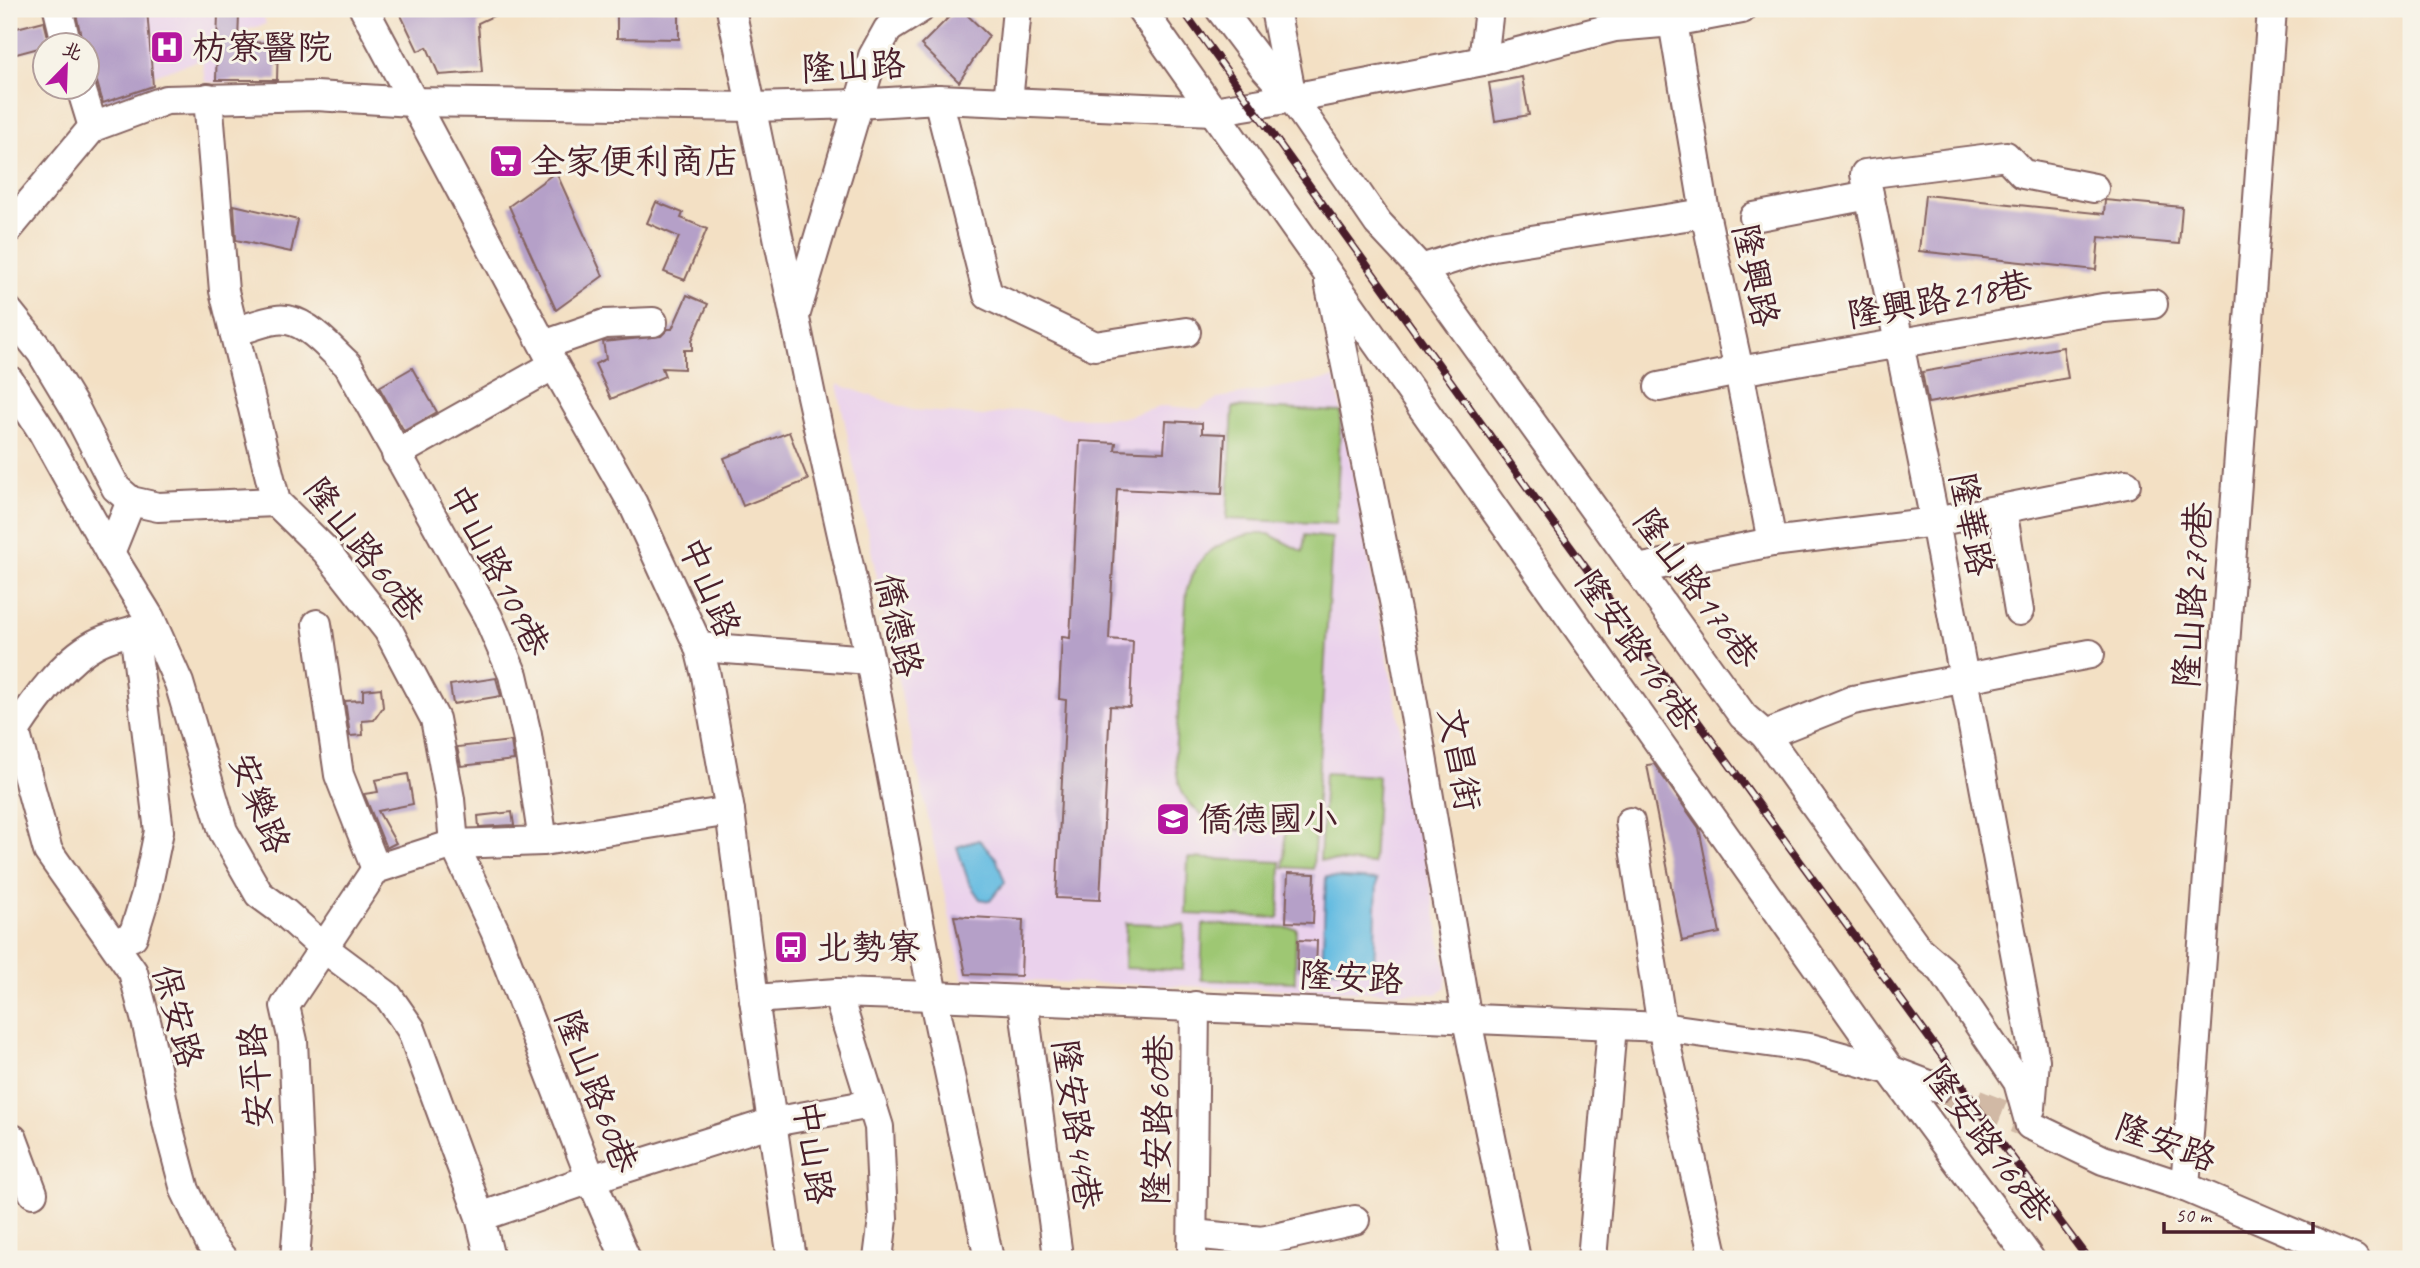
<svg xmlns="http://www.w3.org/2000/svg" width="2420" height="1268" viewBox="0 0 2420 1268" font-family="Caveat,'LXGW WenKai TC',sans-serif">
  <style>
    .built { fill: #ead1ec }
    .green { fill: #9ec773; stroke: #74734f; stroke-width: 2 }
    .water { fill: #64bbe1; stroke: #576d86; stroke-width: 2 }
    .building { fill: #b5a0c8 }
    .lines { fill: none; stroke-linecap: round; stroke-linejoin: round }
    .minor-tunnel { stroke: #d1b9a5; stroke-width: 28; stroke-dasharray: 28 14; stroke-linecap: butt }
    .minor-casing { stroke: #856361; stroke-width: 32 }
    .minor { stroke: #fff; stroke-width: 28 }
    .rail-casing { stroke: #4a1f2b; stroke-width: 8 }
    .rail { stroke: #f7f3e8; stroke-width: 5; stroke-dasharray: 16; stroke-linecap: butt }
    .labels { text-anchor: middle; stroke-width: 6; stroke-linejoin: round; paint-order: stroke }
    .poi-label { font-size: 35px; fill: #4a1f2b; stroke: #f7f3e8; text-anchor: start }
    .street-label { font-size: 35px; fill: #4a1f2b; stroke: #f7f3e8 }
  </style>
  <rect width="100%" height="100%" fill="#f7f3e8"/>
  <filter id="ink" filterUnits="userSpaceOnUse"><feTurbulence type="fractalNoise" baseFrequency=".0143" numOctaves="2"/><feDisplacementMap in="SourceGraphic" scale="14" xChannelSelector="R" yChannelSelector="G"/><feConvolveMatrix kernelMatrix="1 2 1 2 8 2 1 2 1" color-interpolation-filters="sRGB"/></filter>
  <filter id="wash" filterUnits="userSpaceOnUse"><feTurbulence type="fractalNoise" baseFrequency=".00686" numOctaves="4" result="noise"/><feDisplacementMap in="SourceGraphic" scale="28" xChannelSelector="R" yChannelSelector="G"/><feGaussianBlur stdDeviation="1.57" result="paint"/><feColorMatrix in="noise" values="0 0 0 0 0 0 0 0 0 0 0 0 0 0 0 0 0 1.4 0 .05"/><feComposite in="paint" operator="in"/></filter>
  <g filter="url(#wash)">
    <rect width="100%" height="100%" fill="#f3e0c4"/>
    <g class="built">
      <polygon points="91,9 261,9 266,24 229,35 231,83 205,82 202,59 118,87"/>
      <polygon points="1335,378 1447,976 1445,988 1437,994 963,979 894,661 837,384 912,410 983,416 1023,409 1069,418 1121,418 1164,406 1200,409 1218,398"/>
    </g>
    <g class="green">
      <polygon points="1233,407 1341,412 1336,524 1227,519"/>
      <path d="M1251 534H1269L1303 552 1305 535 1332 538 1313 869 1284 867 1286 816C1276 821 1268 827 1256 829 1227 834 1190 815 1180 786 1176 776 1176 764 1175 754L1187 590C1196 555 1217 542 1251 534Z"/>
      <polygon points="1325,773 1378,776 1373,864 1320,860"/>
      <polygon points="1188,858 1281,862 1279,918 1186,914"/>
      <polygon points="1126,923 1185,925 1183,970 1124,968"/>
      <polygon points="1203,924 1296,928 1295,982 1201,980"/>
    </g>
    <g class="water">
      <polygon points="979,840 996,858 1005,882 990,901 980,899 969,883 957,847"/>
      <polygon points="1326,877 1377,880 1374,971 1322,968"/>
    </g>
    <g id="blocks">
      <g class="building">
        <polygon points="75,9 147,9 153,86 103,103 97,82 88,73 88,46 83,46"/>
        <polygon points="398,9 508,9 478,23 482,72 439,75 427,47 418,51"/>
        <polygon points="617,9 679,9 679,39 617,38"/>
        <polygon points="957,9 961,9 989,36 959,82 921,45"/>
        <polygon points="218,13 239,14 238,42 278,43 277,80 216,80"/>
        <polygon points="44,21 50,45 9,56 9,30"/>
        <polygon points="1522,77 1529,115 1495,121 1489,83"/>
        <polygon points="556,172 603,276 556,310 509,206"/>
        <polygon points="1925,195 2104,214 2105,200 2182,207 2179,244 2099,237 2096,270 1919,251"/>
        <polygon points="656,202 683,213 681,218 707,229 685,280 664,272 679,237 647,223"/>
        <polygon points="234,205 298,220 291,252 236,240"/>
        <polygon points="687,295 708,304 692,340 692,350 684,350 684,369 662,368 665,376 611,399 595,364 606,359 603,342 661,336 668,329 672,329"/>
        <polygon points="2063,347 2068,378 1928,403 1922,372"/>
        <polygon points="412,368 437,412 404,431 379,387"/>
        <polygon points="1166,421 1202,423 1202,433 1225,434 1222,494 1117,489 1109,639 1133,641 1130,707 1110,706 1100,900 1056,898 1066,700 1059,699 1062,637 1070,638 1080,441 1116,443 1115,450 1164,452"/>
        <polygon points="789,432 808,480 743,506 724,458"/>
        <polygon points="496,678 501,696 453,704 450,685"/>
        <polygon points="381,688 383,707 374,720 362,721 363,735 350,736 345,701 363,700 363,690"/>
        <polygon points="511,741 514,760 461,766 457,747"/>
        <polygon points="1654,764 1699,828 1720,933 1682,941 1647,765"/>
        <polygon points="408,774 413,804 378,811 396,843 386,848 364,794 378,792 375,780"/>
        <polygon points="512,812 514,825 479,827 478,816"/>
        <polygon points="1288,873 1315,874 1313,923 1286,922"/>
        <polygon points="954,916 1023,920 1021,976 966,974"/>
        <polygon points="1298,940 1317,941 1316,971 1297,970"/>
      </g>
    </g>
  </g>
  <g filter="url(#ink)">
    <use href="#blocks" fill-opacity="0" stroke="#856361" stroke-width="2"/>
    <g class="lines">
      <polyline class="minor-tunnel" points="1937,1088 2030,1125"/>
      <g class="minor-casing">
        <g id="minor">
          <polyline points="58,9 67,46"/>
          <polyline points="364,9 554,365 633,504 699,647 706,676 730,811 754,999 792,1259"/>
          <polyline points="731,9 811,396 870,660 933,996 989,1259"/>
          <polyline points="1141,9 1890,1070 2030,1259"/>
          <polyline points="1220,9 1263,66 1292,98 1378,223 1421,269 1743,716 1765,735 1919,950 1942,970 2018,1082 2030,1125"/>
          <polyline points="1275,9 1292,98"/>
          <polyline points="1673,22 1705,213 1739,371 1772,542"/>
          <polyline points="1483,61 1489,9"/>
          <polyline points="81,88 93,127"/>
          <polyline points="208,98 224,291 276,502 326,551 388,630 435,719 450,799 454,844 495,931 591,1179 626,1259"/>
          <polyline points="938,99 988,295 1095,346 1186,332"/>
          <polyline points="1008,102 1017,9"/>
          <polyline points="1754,217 1869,195"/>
          <polyline points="9,228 93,127 166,100 316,96 412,102 752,107 857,104 938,99 1213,111 1292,98 1483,61 1615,27 1673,22 1742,9"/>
          <polyline points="1421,269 1493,246 1705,213"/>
          <polyline points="1329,282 1403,645 1467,1020 1516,1259"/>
          <polyline points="9,312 41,352 76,410 116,488 131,501 158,507 276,502"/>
          <polyline points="796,313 873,56 888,29 920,9"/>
          <path d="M234 332C248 328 262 322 276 320 304 315 329 348 348 365L488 617 513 675 527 735 543 841 454 844 376 869 285 1006 293 1041 300 1197 295 1259"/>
          <polyline points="544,345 605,324 653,322"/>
          <polyline points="9,380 42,431 110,553 150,618 179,683 223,831 259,894 285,913 325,949 388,996 411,1029 480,1217 490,1259"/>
          <polyline points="1659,387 1739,371 2103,308 2153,304"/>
          <polyline points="396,454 554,365"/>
          <polyline points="2002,509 2019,611"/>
          <polyline points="110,553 131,501"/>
          <polyline points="1638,569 1772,542 1935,522 2126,484"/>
          <polyline points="317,624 339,775 376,869"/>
          <polyline points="699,647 870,660"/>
          <polyline points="9,727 15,731 48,851 133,972 147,1025 168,1126 185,1190 210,1243 223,1259"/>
          <path d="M15 731C34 702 63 661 95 644 112 635 134 630 152 627"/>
          <polyline points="1765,735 1853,700 2090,654"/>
          <polyline points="1630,822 1662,1027 1714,1259"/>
          <polyline points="543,841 730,811"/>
          <polyline points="114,943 133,936 146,894 159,831 134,630"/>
          <polyline points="837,993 879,1127 883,1219 878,1259"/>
          <polyline points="754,999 837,993 933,996 1662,1027 1810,1048 1890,1070 1937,1088"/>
          <polyline points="1023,1002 1058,1256"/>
          <polyline points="2031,1108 2035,1060 1935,522 1865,174 2006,156 2023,174 2094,188"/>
          <polyline points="2030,1125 2103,1160 2185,1187 2354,1259"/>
          <polyline points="9,1141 13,1139 33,1193"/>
          <polyline points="2185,1187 2272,9"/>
          <polyline points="480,1217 591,1179 773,1122 871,1104"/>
          <polyline points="1193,1234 1262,1241 1355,1220"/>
          <polyline points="1192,1259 1195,1006"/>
          <polyline points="1592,1259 1612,1026"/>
        </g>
      </g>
      <use href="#minor" class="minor"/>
      <g class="rail-casing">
        <polyline id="rail" points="1182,9 1540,505 1945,1060 2002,1144 2088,1259"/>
      </g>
      <use href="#rail" class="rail"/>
    </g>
  </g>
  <defs>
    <g id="hospital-square" transform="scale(1.75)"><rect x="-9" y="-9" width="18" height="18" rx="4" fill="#b5179e" stroke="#f7f3e8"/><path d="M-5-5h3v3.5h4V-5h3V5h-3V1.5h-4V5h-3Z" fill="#fff"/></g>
    <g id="supermarket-square" transform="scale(1.75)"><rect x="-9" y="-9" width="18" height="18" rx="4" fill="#b5179e" stroke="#f7f3e8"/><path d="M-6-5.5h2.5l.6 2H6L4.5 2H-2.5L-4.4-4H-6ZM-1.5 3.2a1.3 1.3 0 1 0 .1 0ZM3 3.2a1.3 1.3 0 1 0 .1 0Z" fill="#fff"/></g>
    <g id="school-square" transform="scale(1.75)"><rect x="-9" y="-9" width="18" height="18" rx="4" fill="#b5179e" stroke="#f7f3e8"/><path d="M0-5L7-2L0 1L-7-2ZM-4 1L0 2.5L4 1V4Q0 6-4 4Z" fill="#fff"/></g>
    <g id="bus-square" transform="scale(1.75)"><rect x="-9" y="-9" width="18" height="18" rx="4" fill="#b5179e" stroke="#f7f3e8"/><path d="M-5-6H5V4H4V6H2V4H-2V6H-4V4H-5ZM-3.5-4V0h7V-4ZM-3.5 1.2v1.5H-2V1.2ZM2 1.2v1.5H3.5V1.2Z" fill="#fff"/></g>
  </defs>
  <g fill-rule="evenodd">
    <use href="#hospital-square" x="167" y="47"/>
    <use href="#supermarket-square" x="506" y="161"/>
    <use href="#school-square" x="1173" y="819"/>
    <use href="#bus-square" x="791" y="947"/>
  </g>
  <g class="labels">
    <g class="poi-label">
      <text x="192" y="59">枋寮醫院</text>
      <text x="530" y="173">全家便利商店</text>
      <text x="1198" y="831">僑德國小</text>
      <text x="816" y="959">北勢寮</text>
    </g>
    <g class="street-label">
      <text transform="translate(853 66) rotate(-3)" y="12">隆山路</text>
      <text transform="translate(1756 275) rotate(78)" y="12">隆興路</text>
      <text transform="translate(1939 299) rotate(-10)" y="12">隆興路218巷</text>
      <text transform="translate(1972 524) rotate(79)" y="12">隆華路</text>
      <text transform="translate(365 549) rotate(52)" y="12">隆山路60巷</text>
      <text transform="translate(498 570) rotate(63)" y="12">中山路109巷</text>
      <text transform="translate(710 587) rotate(67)" y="12">中山路</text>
      <text transform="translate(1697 588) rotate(54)" y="12">隆山路176巷</text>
      <text transform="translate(2192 595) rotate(-86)" y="12">隆山路270巷</text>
      <text transform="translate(899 625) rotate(77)" y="12">僑德路</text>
      <text transform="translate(1638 650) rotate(55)" y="12">隆安路169巷</text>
      <text transform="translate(1460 759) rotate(80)" y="12">文昌街</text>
      <text transform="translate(260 803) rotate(68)" y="12">安樂路</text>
      <text transform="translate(1351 977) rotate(3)" y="12">隆安路</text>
      <text transform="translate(178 1016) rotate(75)" y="12">保安路</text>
      <text transform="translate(255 1076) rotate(-94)" y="12">安平路</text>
      <text transform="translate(597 1091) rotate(69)" y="12">隆山路60巷</text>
      <text transform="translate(1157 1120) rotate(-89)" y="12">隆安路60巷</text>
      <text transform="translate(1077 1124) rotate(82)" y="12">隆安路44巷</text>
      <text transform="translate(2166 1142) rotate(20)" y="12">隆安路</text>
      <text transform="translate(1989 1143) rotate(53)" y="12">隆安路168巷</text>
      <text transform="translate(814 1152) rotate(82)" y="12">中山路</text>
    </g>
  </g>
  <rect width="2420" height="1268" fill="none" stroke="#f7f3e8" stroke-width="35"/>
  <g transform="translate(66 66) rotate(23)"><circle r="33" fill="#f7f3e8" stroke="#b29e9c" stroke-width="2"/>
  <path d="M0-5L12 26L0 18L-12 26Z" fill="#b5179e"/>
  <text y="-10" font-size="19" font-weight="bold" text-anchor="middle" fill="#4a1f2b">北</text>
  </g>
  <path d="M2164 1222v10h149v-10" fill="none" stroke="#4a1f2b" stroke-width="3.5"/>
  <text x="2175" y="1222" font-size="21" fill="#4a1f2b" stroke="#f7f3e8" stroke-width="5" paint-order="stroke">50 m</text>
</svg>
